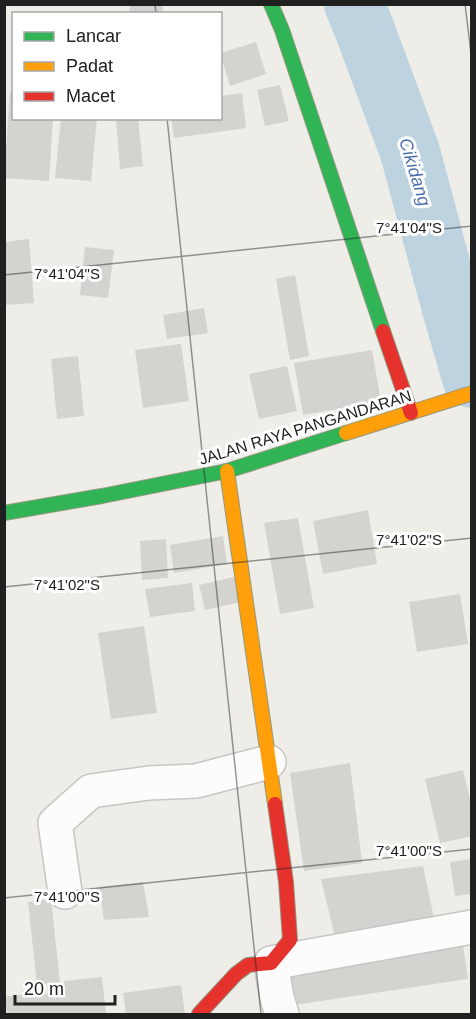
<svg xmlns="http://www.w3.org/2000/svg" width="476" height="1019" viewBox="0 0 476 1019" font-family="Helvetica,sans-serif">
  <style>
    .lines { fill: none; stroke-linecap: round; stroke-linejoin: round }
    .river { stroke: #bdd4e0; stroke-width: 60 }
    .building { fill: #d5d3cf }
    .street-casing { stroke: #c7c6c4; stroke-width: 36 }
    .fast-casing { stroke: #939880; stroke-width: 16 }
    .slow-casing { stroke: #939880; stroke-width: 16 }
    .jam-casing { stroke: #939880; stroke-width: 16 }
    .street { stroke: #fcfcfc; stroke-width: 33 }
    .fast { stroke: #30b455; stroke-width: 14 }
    .slow { stroke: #ff9f0a; stroke-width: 14 }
    .jam { stroke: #e5322d; stroke-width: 14 }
    .ticks { fill: none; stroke: #202020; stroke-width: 1.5; stroke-opacity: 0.45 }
    .labels { text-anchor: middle; stroke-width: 6; stroke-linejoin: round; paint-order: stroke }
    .street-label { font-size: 16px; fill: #202020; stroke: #fff }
    .water-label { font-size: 18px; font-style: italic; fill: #4d71af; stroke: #fff }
    .ticks-label { font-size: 15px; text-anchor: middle; fill: #202020; stroke: #fff; stroke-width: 6; stroke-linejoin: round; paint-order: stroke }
  </style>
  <rect width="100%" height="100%" fill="#eeede8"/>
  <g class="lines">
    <polyline class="river" points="354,4 364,28 410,152 451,305 472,378"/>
  </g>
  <g class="building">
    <polygon points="130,4 163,4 162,14 129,14"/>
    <polygon points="256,42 266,74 230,86 220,53"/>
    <polygon points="280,85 289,121 265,126 257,90"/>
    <polygon points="10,91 14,91 14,118 53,118 49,181 4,178"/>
    <polygon points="242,93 246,128 174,138 171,118 220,118 220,96"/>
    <polygon points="61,118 97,118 91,181 55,178"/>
    <polygon points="116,118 138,118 143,166 120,169"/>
    <polygon points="29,239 34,303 4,305 4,242"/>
    <polygon points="85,247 114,250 108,298 80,295"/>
    <polygon points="295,275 309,356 290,360 276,279"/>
    <polygon points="204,308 208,333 167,339 163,315"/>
    <polygon points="181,344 189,401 143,408 135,350"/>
    <polygon points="372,350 381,402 303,415 294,363"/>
    <polygon points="78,356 84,416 57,419 51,359"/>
    <polygon points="287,366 297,411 259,419 249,374"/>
    <polygon points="368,510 377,564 323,574 313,521"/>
    <polygon points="298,518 314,608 280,614 264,523"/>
    <polygon points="223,536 227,564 174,573 170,545"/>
    <polygon points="166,539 168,578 142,580 140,541"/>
    <polygon points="234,577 240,602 205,610 199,585"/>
    <polygon points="192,583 195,611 150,617 145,589"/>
    <polygon points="460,594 468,644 417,652 409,602"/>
    <polygon points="144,626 157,713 111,719 98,633"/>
    <polygon points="350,763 362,863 304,871 290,773"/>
    <polygon points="463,770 472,808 472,836 440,843 425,779"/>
    <polygon points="472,859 472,894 455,896 450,862"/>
    <polygon points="423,866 434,918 335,937 321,879"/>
    <polygon points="143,882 149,917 104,920 99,887"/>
    <polygon points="51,899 60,982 37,985 28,902"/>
    <polygon points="462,939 468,979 294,1005 288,966"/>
    <polygon points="102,977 106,1014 7,1014 4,997 32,993 32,996 65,991 64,981"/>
    <polygon points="181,985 185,1014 126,1014 123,993"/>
  </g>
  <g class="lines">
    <g class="street-casing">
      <g id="street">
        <polyline points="65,892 55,823 91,791 149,783 196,781 269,762"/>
        <polyline points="282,1014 277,998 271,963 472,927"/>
      </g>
    </g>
    <g class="fast-casing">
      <g id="fast">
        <polyline points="271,4 282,30 383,331"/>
        <polyline points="4,513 102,496 227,471 346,433"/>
      </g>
    </g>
    <g class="slow-casing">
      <g id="slow">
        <polyline points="346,433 472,393"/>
        <polyline points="227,471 275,804"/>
      </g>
    </g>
    <g class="jam-casing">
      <g id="jam">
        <polyline points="383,331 411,413"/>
        <polyline points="199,1014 236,974 248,965 271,963 290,940 286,882 275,804"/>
      </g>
    </g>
    <use href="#street" class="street"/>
    <use href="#fast" class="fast"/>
    <use href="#slow" class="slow"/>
    <use href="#jam" class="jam"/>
  </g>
  <path class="ticks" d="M155 4 156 14M465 4 472 62M167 118 261 1014M4 275 472 226M4 587 472 538M4 898 472 849"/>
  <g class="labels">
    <g class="street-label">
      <text transform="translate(305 427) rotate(-17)" y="6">JALAN RAYA PANGANDARAN</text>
    </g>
    <g class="water-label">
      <text transform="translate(415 172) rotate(73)" y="6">Cikidang</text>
    </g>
  </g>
  <g class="ticks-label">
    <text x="409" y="233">7°41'04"S</text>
    <text x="67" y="279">7°41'04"S</text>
    <text x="409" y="545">7°41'02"S</text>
    <text x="67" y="590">7°41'02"S</text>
    <text x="409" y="856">7°41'00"S</text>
    <text x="67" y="902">7°41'00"S</text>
  </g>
  <rect width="476" height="1019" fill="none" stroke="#202020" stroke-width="12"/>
  <rect x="12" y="12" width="210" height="108" fill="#ffffff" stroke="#a6a6a6" stroke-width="1.5"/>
  <rect x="24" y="32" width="30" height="9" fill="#30b455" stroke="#a6a6a6" stroke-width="1.5"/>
  <text x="66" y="42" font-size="18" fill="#202020">Lancar</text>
  <rect x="24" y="62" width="30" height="9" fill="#ff9f0a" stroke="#a6a6a6" stroke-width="1.5"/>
  <text x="66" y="72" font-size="18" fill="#202020">Padat</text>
  <rect x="24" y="92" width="30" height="9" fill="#e5322d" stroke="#a6a6a6" stroke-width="1.5"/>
  <text x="66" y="102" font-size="18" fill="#202020">Macet</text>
  <path d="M15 995v9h100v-9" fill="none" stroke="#202020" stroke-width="3"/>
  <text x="24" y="995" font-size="18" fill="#202020" stroke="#ffffff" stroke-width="4.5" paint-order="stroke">20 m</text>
</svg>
